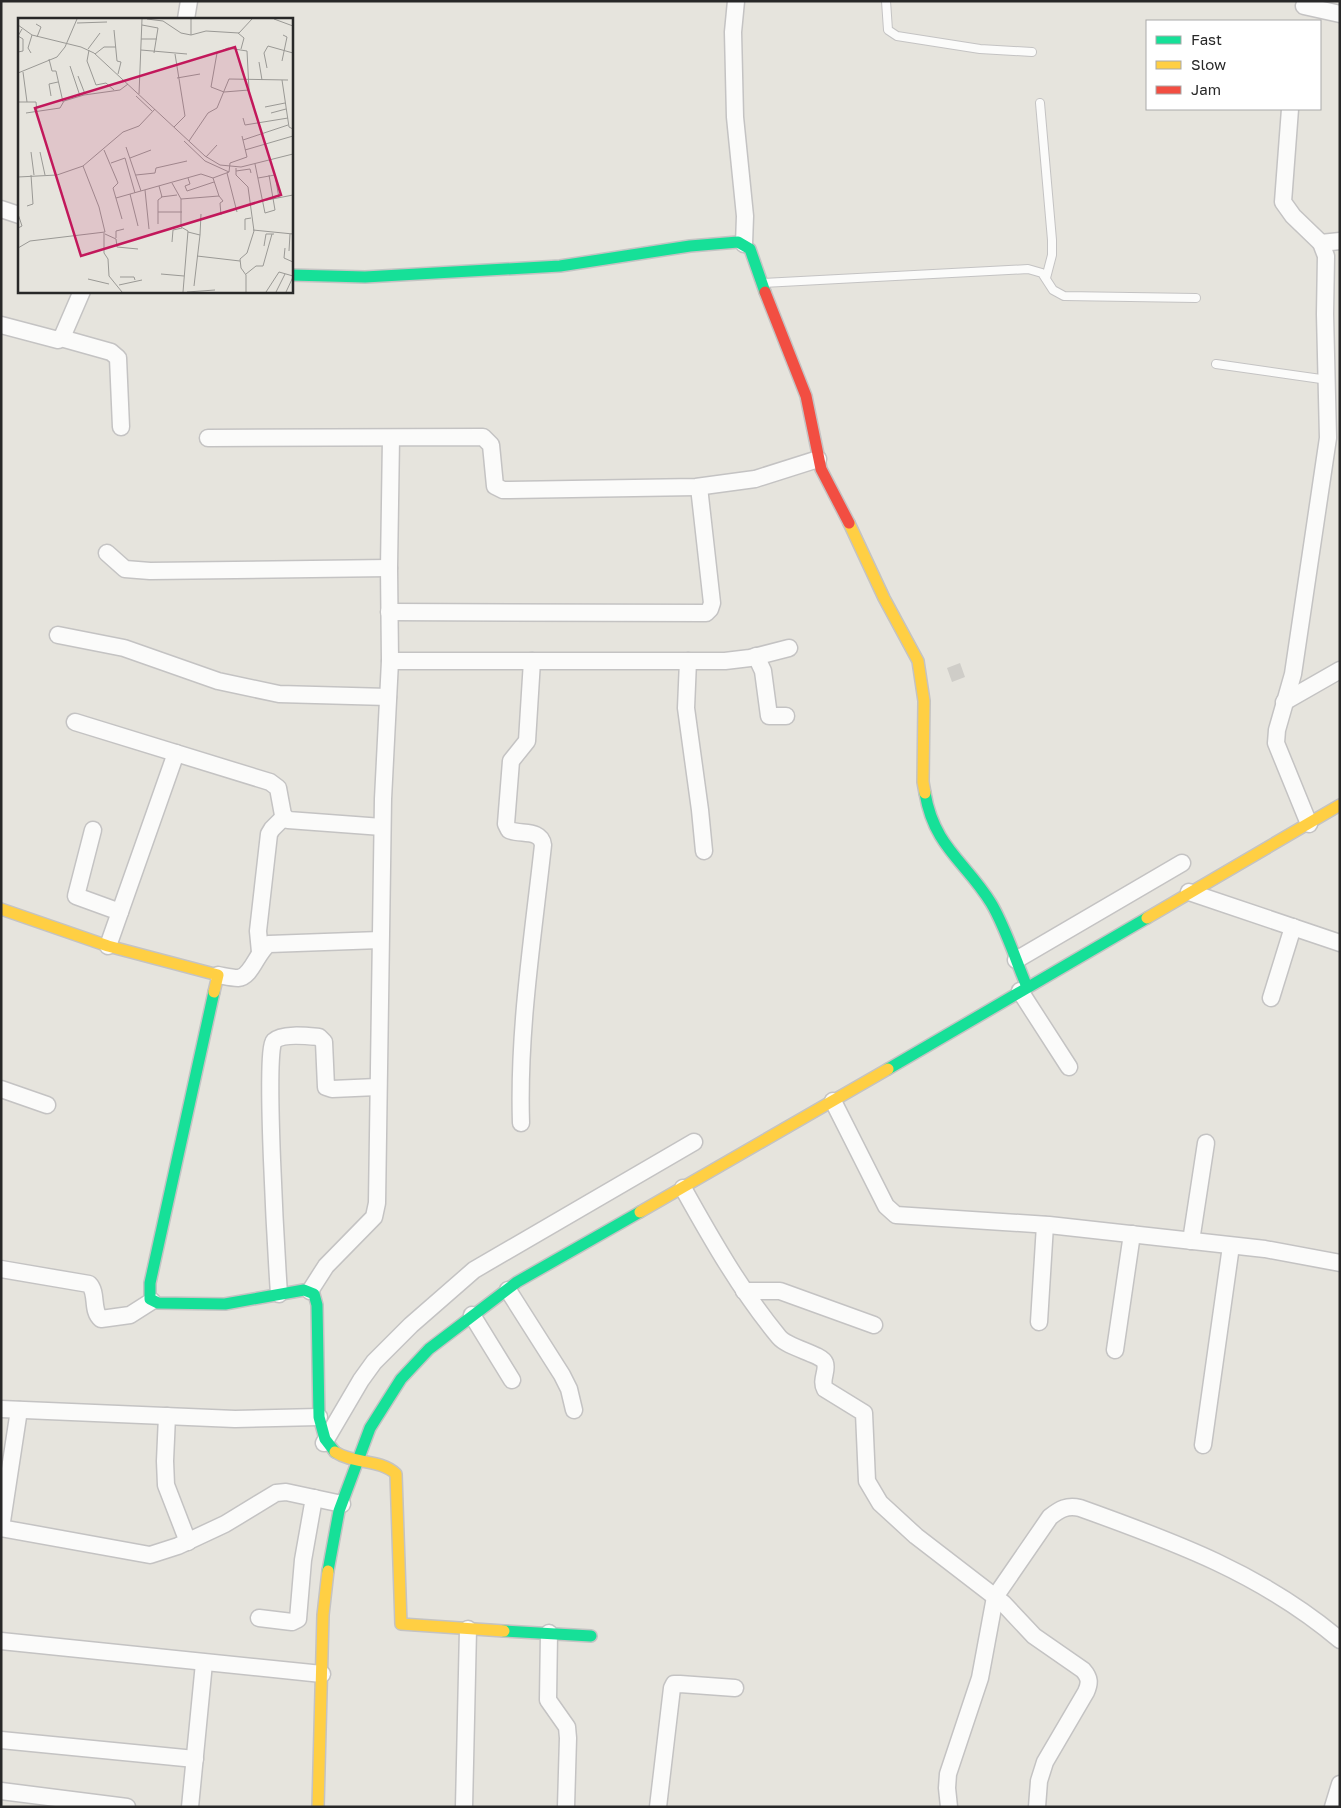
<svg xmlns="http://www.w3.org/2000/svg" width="1341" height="1808" viewBox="0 0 1341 1808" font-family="'Golos Text',sans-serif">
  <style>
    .building { fill: #cfcdc8 }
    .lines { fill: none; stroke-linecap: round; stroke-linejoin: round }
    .lane-casing { stroke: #c4c3c3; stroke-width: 10 }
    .street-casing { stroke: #c4c3c3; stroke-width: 19 }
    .fast-casing { stroke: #c4c3c3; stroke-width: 14 }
    .slow-casing { stroke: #c4c3c3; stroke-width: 14 }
    .jam-casing { stroke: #c4c3c3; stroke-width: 14 }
    .lane { stroke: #fbfbfa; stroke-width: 8 }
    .street { stroke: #fbfbfa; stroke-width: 16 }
    .fast { stroke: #16e098; stroke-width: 11 }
    .slow { stroke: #ffcf43; stroke-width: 11 }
    .jam { stroke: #f24e42; stroke-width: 11 }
    .inset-road { fill: none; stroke: #9a9995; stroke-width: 1 }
    .view { fill: #c2185b; fill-opacity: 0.15; stroke: #c2185b; stroke-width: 2.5 }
    .inset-edge { fill: none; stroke: #282828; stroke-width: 2.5 }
  </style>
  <rect width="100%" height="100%" fill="#e6e4dd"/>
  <polygon class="building" points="960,663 965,677 952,682 947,668"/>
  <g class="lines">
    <g class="lane-casing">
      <g id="lane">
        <polyline points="886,1 888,30 897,36 980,49 1032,52"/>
        <polyline points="1040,103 1052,240 1052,255 1046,278"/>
        <polyline points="763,283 1028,269 1042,273 1053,290 1064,296 1196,298"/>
        <polyline points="1216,364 1328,380"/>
      </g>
    </g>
    <g class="street-casing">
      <g id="street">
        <polyline points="736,1 733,32 735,117 745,216 744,244"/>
        <polyline points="1304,6 1340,14"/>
        <polyline points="186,19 189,1"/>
        <polyline points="1290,109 1283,202 1293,216 1321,243 1326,256 1325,314 1328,438 1293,674 1277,730 1276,743 1309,824"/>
        <polyline points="1,209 19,215"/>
        <polyline points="1321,243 1340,241"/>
        <polyline points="1,325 58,340 63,335 82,291"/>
        <polyline points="61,338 111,352 118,358 121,427"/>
        <polyline points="208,438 483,437 491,445 495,486 503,490 510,490 696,487 755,479 818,459"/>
        <polyline points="107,553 125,569 150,571 389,568"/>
        <polyline points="389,612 706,613 710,609 712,603 699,487"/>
        <polyline points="58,635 124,648 218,681 279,694 388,697"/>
        <polyline points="756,656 763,671 769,716 786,716"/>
        <polyline points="390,661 725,661 750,658 789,648"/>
        <polyline points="688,661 686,708 700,810 704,851"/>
        <polyline points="1284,702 1340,670"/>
        <polyline points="75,722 270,782 278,788 283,815 288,820 382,827"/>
        <polyline points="93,830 76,896 120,912"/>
        <polyline points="1189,892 1340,943"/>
        <polyline points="108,946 176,753"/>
        <polyline points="260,952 258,931 269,834 272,829 284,817"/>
        <polyline points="1016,960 1182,863"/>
        <path d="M218 975C224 976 231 978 238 978 252 977 257 951 269 944L380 940"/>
        <polyline points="1020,991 1069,1067"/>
        <polyline points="1271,998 1293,927"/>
        <polyline points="1,1089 47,1105"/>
        <polyline points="833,1101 886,1206 896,1215 1049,1225 1265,1249 1340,1263"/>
        <path d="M521 1123C518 1030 533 937 543 845 541 829 521 835 509 830L506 824 511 761 527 741 532 661"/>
        <path d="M683 1188C712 1240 741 1291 779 1337 788 1348 822 1354 825 1363 828 1371 820 1380 825 1389L864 1413 867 1481 880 1503 916 1536 1003 1603 1034 1636 1083 1670C1090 1678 1090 1683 1086 1692L1045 1762 1039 1781 1037 1807"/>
        <polyline points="1191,1241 1206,1143"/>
        <path d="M1 1269 89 1284C98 1293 91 1311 101 1319L130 1315 152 1301"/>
        <polyline points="508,1290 562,1375 569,1389 574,1410"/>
        <polyline points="310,1291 326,1266 374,1217 377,1203 383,799 390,661 389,568 391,438"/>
        <polyline points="744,1291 780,1291 874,1325"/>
        <path d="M279 1294C277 1264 264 1051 274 1041 282 1033 308 1036 319 1037L324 1042 326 1087 332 1089 377 1087"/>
        <polyline points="472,1315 512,1380"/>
        <polyline points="1039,1322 1045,1225"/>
        <polyline points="1115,1350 1132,1234"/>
        <polyline points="1,1409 235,1419 319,1417"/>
        <polyline points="167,1416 165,1461 166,1485 188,1542"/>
        <polyline points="324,1443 361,1380 374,1362 411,1325 474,1270 694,1142"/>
        <polyline points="1203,1445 1231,1246"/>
        <polyline points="1,1528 150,1555 178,1546 225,1524 276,1493 286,1492 342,1504"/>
        <polyline points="1,1528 19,1410"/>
        <polyline points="259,1618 292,1622 298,1619 303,1560 314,1498"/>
        <polyline points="549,1633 548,1700 567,1727 568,1738 566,1807"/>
        <polyline points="1,1641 322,1674"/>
        <polyline points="1,1740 195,1759"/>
        <polyline points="1,1791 127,1807"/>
        <polyline points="190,1807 204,1663"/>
        <polyline points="464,1807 468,1629"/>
        <polyline points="658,1807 672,1688 674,1684 680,1684 735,1688"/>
        <path d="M949 1807 947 1788 948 1774 980 1678 995 1597 1050 1517C1060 1509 1067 1505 1080 1508 1175 1542 1262 1574 1340 1640"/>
        <polyline points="1333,1807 1340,1784"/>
      </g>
    </g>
    <g class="fast-casing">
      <g id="fast">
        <polyline points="291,275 365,277 560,266 690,246 738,242 750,249 765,292"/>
        <path d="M925 793C934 847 966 862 991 903 1005 926 1016 961 1027 987"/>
        <polyline points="214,992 150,1283 150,1299 158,1303 225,1304 304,1290 314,1294 317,1305 319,1417 325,1439 335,1452"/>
        <polyline points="888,1069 1147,918"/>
        <polyline points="328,1571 339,1511 370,1428 401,1379 429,1349 517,1282 640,1212"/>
        <polyline points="504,1631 591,1636"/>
      </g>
    </g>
    <g class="slow-casing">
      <g id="slow">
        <polyline points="849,523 884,598 918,661 924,701 923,782 925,793"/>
        <polyline points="1,909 108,946 218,975 214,992"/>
        <polyline points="1147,918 1340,805"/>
        <polyline points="640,1212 888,1069"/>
        <path d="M335 1452C353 1464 381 1459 396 1474L401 1624 504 1631"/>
        <polyline points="318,1807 323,1615 328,1571"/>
      </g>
    </g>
    <g class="jam-casing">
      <polyline id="jam" points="765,292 806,396 821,469 849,523"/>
    </g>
    <use href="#lane" class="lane"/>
    <use href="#street" class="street"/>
    <use href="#fast" class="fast"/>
    <use href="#slow" class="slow"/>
    <use href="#jam" class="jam"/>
  </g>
  <g transform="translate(18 18)">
    <rect width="275" height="275" fill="#e6e4dd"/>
    <path class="inset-road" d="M129 1 145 3 163 15 173 17 188 13 221 15 234 1M173 1V17M256 1 275 8M59 5 89 4M18 6 23 9 19 19M0 7 14 17 63 29 76 35 187 138 202 147 223 149 275 136M124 7 140 10 136 35M96 12 99 43 103 44 100 56M220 15 226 20 223 31M123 21H139M210 30 229 33 231 72 206 74 193 69 199 35ZM70 31 82 15M71 32 69 43 78 67 88 65 96 72M123 32 169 36M0 34 5 33V21L0 18 4 11M13 35 10 30 14 17M77 36 86 29H98M31 41 34 53H38L45 84M264 43 269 19 265 17M241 44 244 62M52 48 62 78M249 50 246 35 250 28 275 35M5 54 9 84M0 55 39 39 47 29 59 1M60 58 67 76M159 60 182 56M264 62 271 109 275 111M121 76 124 1M33 78 31 66 40 64M118 78 134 93M1 84H18L19 94M247 89 267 85M8 95 42 90 46 83 66 77 102 72 110 66M253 95 268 91M225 100 227 107 270 100M156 109 167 98 157 36M225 122 270 107M166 123 187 143 211 154M171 123 190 95 199 90 211 61 270 62M108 129 123 173M86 132 100 165 95 170 104 201M227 132 275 118M13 134 16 157M22 134 27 157M188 139 199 127M112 140 133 132M93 145 107 140 117 175M237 146 247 195 257 192 251 157M218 150V157L230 169 236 213 229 235 222 241 223 250 228 257V274M218 153 232 151 233 155M209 155 219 194M118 157 137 155 138 150 169 143M0 159 39 157 65 148M170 160 172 166 167 168 169 173 196 164M240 160 257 157 261 180M154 165 163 181M127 172 131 211M112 176 120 208M201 178 205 183 202 185 203 197M143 179 159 177M98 180 183 156 195 160M244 183 275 177M9 188 15 186 13 157M140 194H164M0 196 4 208 0 210M140 206V182L144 179 141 168M227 212V201L233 200M235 212 275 216M170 214 182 217 176 268M86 215V235L90 241 91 258 104 274M87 216 98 221 99 229 120 231M182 217 183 196M98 220V213L106 211M154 224 155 212 164 210M246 228 248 216H256M0 230 12 223 87 214 81 189 65 148 105 114 121 108 137 91M267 230 266 240 275 244M271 233 272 216M179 238 222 243M143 256 166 258M228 256 238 248H245L254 216M102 259H116L117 262M70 261 91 266M101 267 124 262M165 274 170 213 163 209V181L201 178 195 160 211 154 212 145 229 139 224 118M169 274 197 272M248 274 261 254 275 258M258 274 267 256M268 274 275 259"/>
    <path class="view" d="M217 29 263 177 63 238 17 90Z"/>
    <rect width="275" height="275" class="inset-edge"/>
  </g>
  <rect width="1341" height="1808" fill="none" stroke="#282828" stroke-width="5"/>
  <rect x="1146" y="20" width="175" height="90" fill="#ffffff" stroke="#a9a9a9"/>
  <rect x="1156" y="36" width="25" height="8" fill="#16e098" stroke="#a9a9a9"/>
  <text x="1191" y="45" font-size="15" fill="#282828">Fast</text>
  <rect x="1156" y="61" width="25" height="8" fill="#ffcf43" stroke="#a9a9a9"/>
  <text x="1191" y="70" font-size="15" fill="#282828">Slow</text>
  <rect x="1156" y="86" width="25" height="8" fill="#f24e42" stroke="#a9a9a9"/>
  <text x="1191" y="95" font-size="15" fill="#282828">Jam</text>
</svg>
